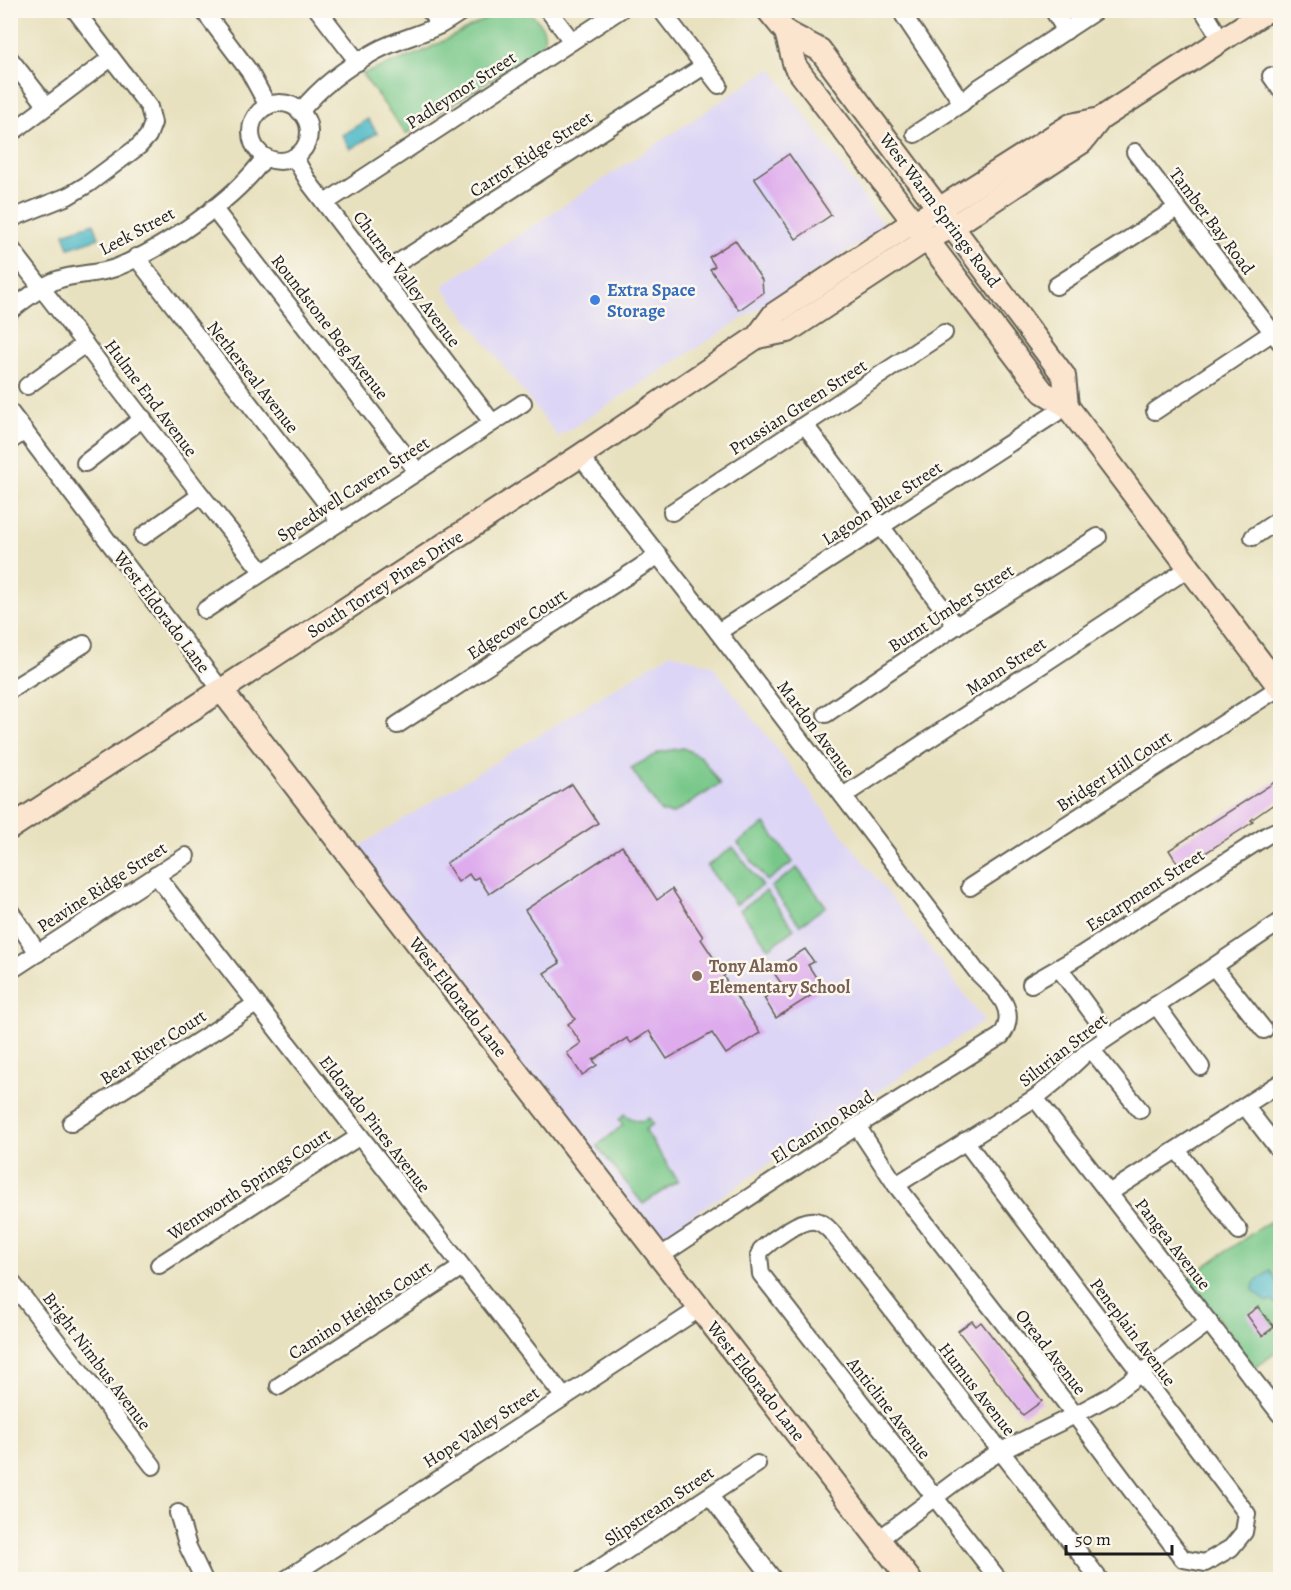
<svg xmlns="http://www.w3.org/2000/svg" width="1291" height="1590" viewBox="0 0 1291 1590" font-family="Alegreya,serif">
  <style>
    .built { fill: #ddd5f6 }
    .green { fill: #77c789; stroke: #4a7252; stroke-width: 1.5 }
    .water { fill: #4bb8c6; stroke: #346a71; stroke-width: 1.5 }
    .building { fill: #deaced }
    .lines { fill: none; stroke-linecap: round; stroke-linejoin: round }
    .street-casing { stroke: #636155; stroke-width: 20 }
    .secondary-casing { stroke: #636155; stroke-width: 26 }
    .street { stroke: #fff; stroke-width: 16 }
    .secondary { stroke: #fbe5cf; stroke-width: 22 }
    .shop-dot { fill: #3f7fe0; stroke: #fbf7ec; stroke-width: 2 }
    .education-dot { fill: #8d6e63; stroke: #fbf7ec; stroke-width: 2 }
    .labels { text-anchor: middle; stroke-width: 5; stroke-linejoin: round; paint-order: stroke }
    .street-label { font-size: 18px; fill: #1c1c1c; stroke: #fbf7ec }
    .shop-label { font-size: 18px; font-weight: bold; fill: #366cbe; stroke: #fbf7ec; text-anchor: start }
    .education-label { font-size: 18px; font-weight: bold; fill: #785e54; stroke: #fbf7ec; text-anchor: start }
  </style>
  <rect width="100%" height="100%" fill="#fbf7ec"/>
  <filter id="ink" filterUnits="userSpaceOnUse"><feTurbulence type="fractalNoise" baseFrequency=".0167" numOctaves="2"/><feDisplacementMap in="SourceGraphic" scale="12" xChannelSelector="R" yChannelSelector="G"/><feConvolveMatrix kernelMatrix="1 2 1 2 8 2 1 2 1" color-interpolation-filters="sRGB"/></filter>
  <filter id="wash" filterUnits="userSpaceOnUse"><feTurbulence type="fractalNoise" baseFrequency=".008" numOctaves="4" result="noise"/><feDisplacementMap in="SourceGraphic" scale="24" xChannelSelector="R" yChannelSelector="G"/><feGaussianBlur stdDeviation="1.35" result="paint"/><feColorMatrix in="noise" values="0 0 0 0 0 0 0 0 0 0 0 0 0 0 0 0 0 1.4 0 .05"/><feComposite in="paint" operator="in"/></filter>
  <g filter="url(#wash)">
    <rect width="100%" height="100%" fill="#e8e1bf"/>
    <g class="built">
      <polygon points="771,68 885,227 558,437 442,286"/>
      <polygon points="671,653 712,665 918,932 984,1021 649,1244 347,854"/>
    </g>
    <g class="green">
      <path d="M503 10 529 11C540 23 548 28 543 46L406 134 362 74 422 52Z"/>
      <polygon points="683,748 701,757 720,784 673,814 661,812 631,768 660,752"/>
      <polygon points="765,824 793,862 767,881 738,843"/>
      <polygon points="733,847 762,885 736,905 707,866"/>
      <polygon points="797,868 826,906 800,925 771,887"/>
      <polygon points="766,891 794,929 769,948 740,910"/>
      <path d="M625 1114C632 1120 641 1123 649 1118L653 1124 645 1130 678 1181 643 1204 597 1146 623 1125 619 1120Z"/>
      <polygon points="1280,1216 1280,1352 1278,1351 1255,1368 1188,1278 1264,1225"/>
    </g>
    <g class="water">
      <polygon points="368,119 377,133 350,149 342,135"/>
      <polygon points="94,223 99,238 69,248 64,233"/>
      <polygon points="1270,1271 1280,1285 1280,1304 1278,1306 1272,1301 1267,1302 1253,1290 1254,1283"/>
    </g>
    <g id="blocks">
      <g class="building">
        <polygon points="789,154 831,215 796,239 754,178"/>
        <polygon points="735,240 762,280 763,293 739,310 710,269 715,266 709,257"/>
        <polygon points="1281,778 1281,799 1251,820 1253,822 1244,828 1182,868 1179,866 1169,850"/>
        <polygon points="572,784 598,823 489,894 478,877 473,880 469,874 458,882 446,863"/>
        <polygon points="622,846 657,900 672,889 703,937 701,939 725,975 723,976 760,1033 726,1054 712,1033 667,1059 649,1031 631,1043 627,1038 593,1060 597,1065 582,1075 567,1053 581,1043 568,1024 575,1019 544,973 560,963 525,910"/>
        <polygon points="805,949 814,962 808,965 823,988 776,1018 764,998 783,986 772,970"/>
        <polygon points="1258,1307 1274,1327 1262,1336 1247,1315"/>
        <polygon points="972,1321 976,1326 981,1322 1042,1401 1023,1415 958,1331"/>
      </g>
    </g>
  </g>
  <g filter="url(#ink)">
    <use href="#blocks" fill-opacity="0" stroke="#636155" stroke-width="1.5"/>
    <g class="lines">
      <g class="street-casing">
        <g id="street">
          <polyline points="203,10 249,71 268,106"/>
          <polyline points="318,10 358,62"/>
          <polyline points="429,10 440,25"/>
          <polyline points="548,10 572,41"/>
          <polyline points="661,10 719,85"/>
          <polyline points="1053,10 1066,31"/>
          <polyline points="1203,10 1222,41"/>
          <polyline points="904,16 962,103"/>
          <polyline points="10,59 47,106"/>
          <polyline points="1271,76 1280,89"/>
          <circle cx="280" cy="132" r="29"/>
          <path d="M300 112C320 87 348 66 376 51 396 40 420 35 440 25 448 21 456 15 464 10"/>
          <polyline points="10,134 111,58"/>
          <polyline points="915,134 962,103 980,87 1097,10"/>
          <polyline points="1135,152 1280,342"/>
          <polyline points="294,157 310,184 492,422"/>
          <polyline points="325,203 620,10"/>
          <polyline points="213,208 417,471"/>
          <polyline points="10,219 68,196 88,184 139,146 148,136 153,123 149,107 75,10"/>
          <polyline points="10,247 201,495 262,571"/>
          <polyline points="136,257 340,521"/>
          <polyline points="379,275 704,66"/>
          <polyline points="1056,286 1177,208"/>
          <path d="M10 311C24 300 40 287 57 280 75 273 96 275 115 268 163 249 236 199 265 157"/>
          <polyline points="27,386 85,344"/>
          <polyline points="1155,411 1273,332"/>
          <polyline points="10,412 222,691"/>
          <polyline points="805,425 956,626"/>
          <polyline points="10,441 25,431"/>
          <path d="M580 456 698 606 977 972C995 990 1020 1010 1001 1036L857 1126 659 1257"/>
          <polyline points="85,463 143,418"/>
          <polyline points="672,512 944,333"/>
          <polyline points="143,536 201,495"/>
          <polyline points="1253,537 1280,519"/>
          <polyline points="205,610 523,403"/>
          <polyline points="718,632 1067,406"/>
          <polyline points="10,690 84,644"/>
          <polyline points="826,714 956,626 1098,537"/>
          <polyline points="397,725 659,555"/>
          <polyline points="843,796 1189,568"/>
          <polyline points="156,875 564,1397"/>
          <polyline points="970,887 1280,687"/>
          <polyline points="10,911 38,953"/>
          <polyline points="1214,967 1264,1030"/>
          <polyline points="1059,968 1109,1036"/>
          <polyline points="10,971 186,856"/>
          <polyline points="1031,984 1081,955 1269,834 1280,829"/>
          <polyline points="1156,1005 1201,1067"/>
          <polyline points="1091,1049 1140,1110"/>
          <polyline points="1035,1098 1280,1414"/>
          <polyline points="1245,1106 1280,1151"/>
          <polyline points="71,1123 256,1004"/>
          <polyline points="857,1126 896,1185 1075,1415 1183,1559 1205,1563 1231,1548 1244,1532 1247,1514 965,1141"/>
          <polyline points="1177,1150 1239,1231"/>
          <polyline points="896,1185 1035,1098 1055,1082 1088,1051 1280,922"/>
          <polyline points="1109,1193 1280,1083"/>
          <polyline points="159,1265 360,1136"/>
          <polyline points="10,1280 153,1466"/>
          <polyline points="279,1386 462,1267"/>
          <polyline points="710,1496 774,1580"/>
          <polyline points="178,1513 188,1547 204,1580"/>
          <polyline points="879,1539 971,1470 1001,1451 1075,1415 1110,1396 1209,1322"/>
          <polyline points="285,1580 699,1309"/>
          <polyline points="582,1580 757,1464"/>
          <path d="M999 1580 761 1274 759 1256 761 1250C772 1240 800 1219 815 1221 823 1222 829 1229 834 1235L1100 1580"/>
        </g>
      </g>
      <g class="secondary-casing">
        <g id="secondary">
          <polyline points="768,10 786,32 795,66 1043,392 1067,406 1280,688"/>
          <polyline points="786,32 820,50 1064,376 1067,406"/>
          <polyline points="757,337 788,331 926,240 952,227 1082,142 1100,119 1268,10"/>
          <polyline points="222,691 910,1580"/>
          <polyline points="10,828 580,456 757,337 774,314 913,222 939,209 1071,125 1100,119"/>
        </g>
      </g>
      <use href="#street" class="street"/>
      <use href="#secondary" class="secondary"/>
    </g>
  </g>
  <circle class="shop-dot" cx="595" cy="300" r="6"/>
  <circle class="education-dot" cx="697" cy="976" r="6"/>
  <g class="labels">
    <g class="street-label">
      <text transform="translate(461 90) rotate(-33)" y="6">Padleymor Street</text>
      <text transform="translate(531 154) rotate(-33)" y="6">Carrot Ridge Street</text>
      <text transform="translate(940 210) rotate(53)" y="6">West Warm Springs Road</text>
      <text transform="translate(1212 221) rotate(53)" y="6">Tamber Bay Road</text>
      <text transform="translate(137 231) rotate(-28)" y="6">Leek Street</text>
      <text transform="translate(407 279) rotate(53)" y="6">Churnet Valley Avenue</text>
      <text transform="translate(330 327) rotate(52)" y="6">Roundstone Bog Avenue</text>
      <text transform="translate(253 377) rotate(52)" y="6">Netherseal Avenue</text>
      <text transform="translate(151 398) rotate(53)" y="6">Hulme End Avenue</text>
      <text transform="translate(798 407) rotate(-33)" y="6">Prussian Green Street</text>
      <text transform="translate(353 489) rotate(-33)" y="6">Speedwell Cavern Street</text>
      <text transform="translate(882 503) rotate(-33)" y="6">Lagoon Blue Street</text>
      <text transform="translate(385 584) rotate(-33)" y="6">South Torrey Pines Drive</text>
      <text transform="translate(951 608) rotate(-33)" y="6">Burnt Umber Street</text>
      <text transform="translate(162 612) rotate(53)" y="6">West Eldorado Lane</text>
      <text transform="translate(517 624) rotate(-33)" y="6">Edgecove Court</text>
      <text transform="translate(1006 666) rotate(-33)" y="6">Mann Street</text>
      <text transform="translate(816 729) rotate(53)" y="6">Mardon Avenue</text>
      <text transform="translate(1114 771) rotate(-33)" y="6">Bridger Hill Court</text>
      <text transform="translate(102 887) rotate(-33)" y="6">Peavine Ridge Street</text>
      <text transform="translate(1145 890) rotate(-33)" y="6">Escarpment Street</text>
      <text transform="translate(458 997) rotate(52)" y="6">West Eldorado Lane</text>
      <text transform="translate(153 1047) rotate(-33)" y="6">Bear River Court</text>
      <text transform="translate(1063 1050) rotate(-38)" y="6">Silurian Street</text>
      <text transform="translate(375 1124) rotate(52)" y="6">Eldorado Pines Avenue</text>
      <text transform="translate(822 1127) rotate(-33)" y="6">El Camino Road</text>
      <text transform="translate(249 1184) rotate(-33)" y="6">Wentworth Springs Court</text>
      <text transform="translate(1173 1244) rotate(52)" y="6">Pangea Avenue</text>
      <text transform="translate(360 1310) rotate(-33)" y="6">Camino Heights Court</text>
      <text transform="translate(1133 1332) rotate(53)" y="6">Peneplain Avenue</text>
      <text transform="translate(1051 1352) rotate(52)" y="6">Oread Avenue</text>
      <text transform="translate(97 1361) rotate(53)" y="6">Bright Nimbus Avenue</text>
      <text transform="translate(756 1381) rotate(52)" y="6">West Eldorado Lane</text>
      <text transform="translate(977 1389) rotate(52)" y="6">Humus Avenue</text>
      <text transform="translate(889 1408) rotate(52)" y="6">Anticline Avenue</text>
      <text transform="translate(481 1427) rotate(-33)" y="6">Hope Valley Street</text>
      <text transform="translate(659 1506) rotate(-34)" y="6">Slipstream Street</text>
    </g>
    <g class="shop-label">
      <text x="607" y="296">Extra Space<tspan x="607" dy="21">Storage</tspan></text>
    </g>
    <g class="education-label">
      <text x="709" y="972">Tony Alamo<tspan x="709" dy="21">Elementary School</tspan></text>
    </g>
  </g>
  <rect width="1291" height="1590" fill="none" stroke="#fbf7ec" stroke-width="36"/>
  <path d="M1066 1545v9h106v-9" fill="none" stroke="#1c1c1c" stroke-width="3"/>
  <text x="1075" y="1545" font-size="18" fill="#1c1c1c" stroke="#fbf7ec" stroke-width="4.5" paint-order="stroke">50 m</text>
</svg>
